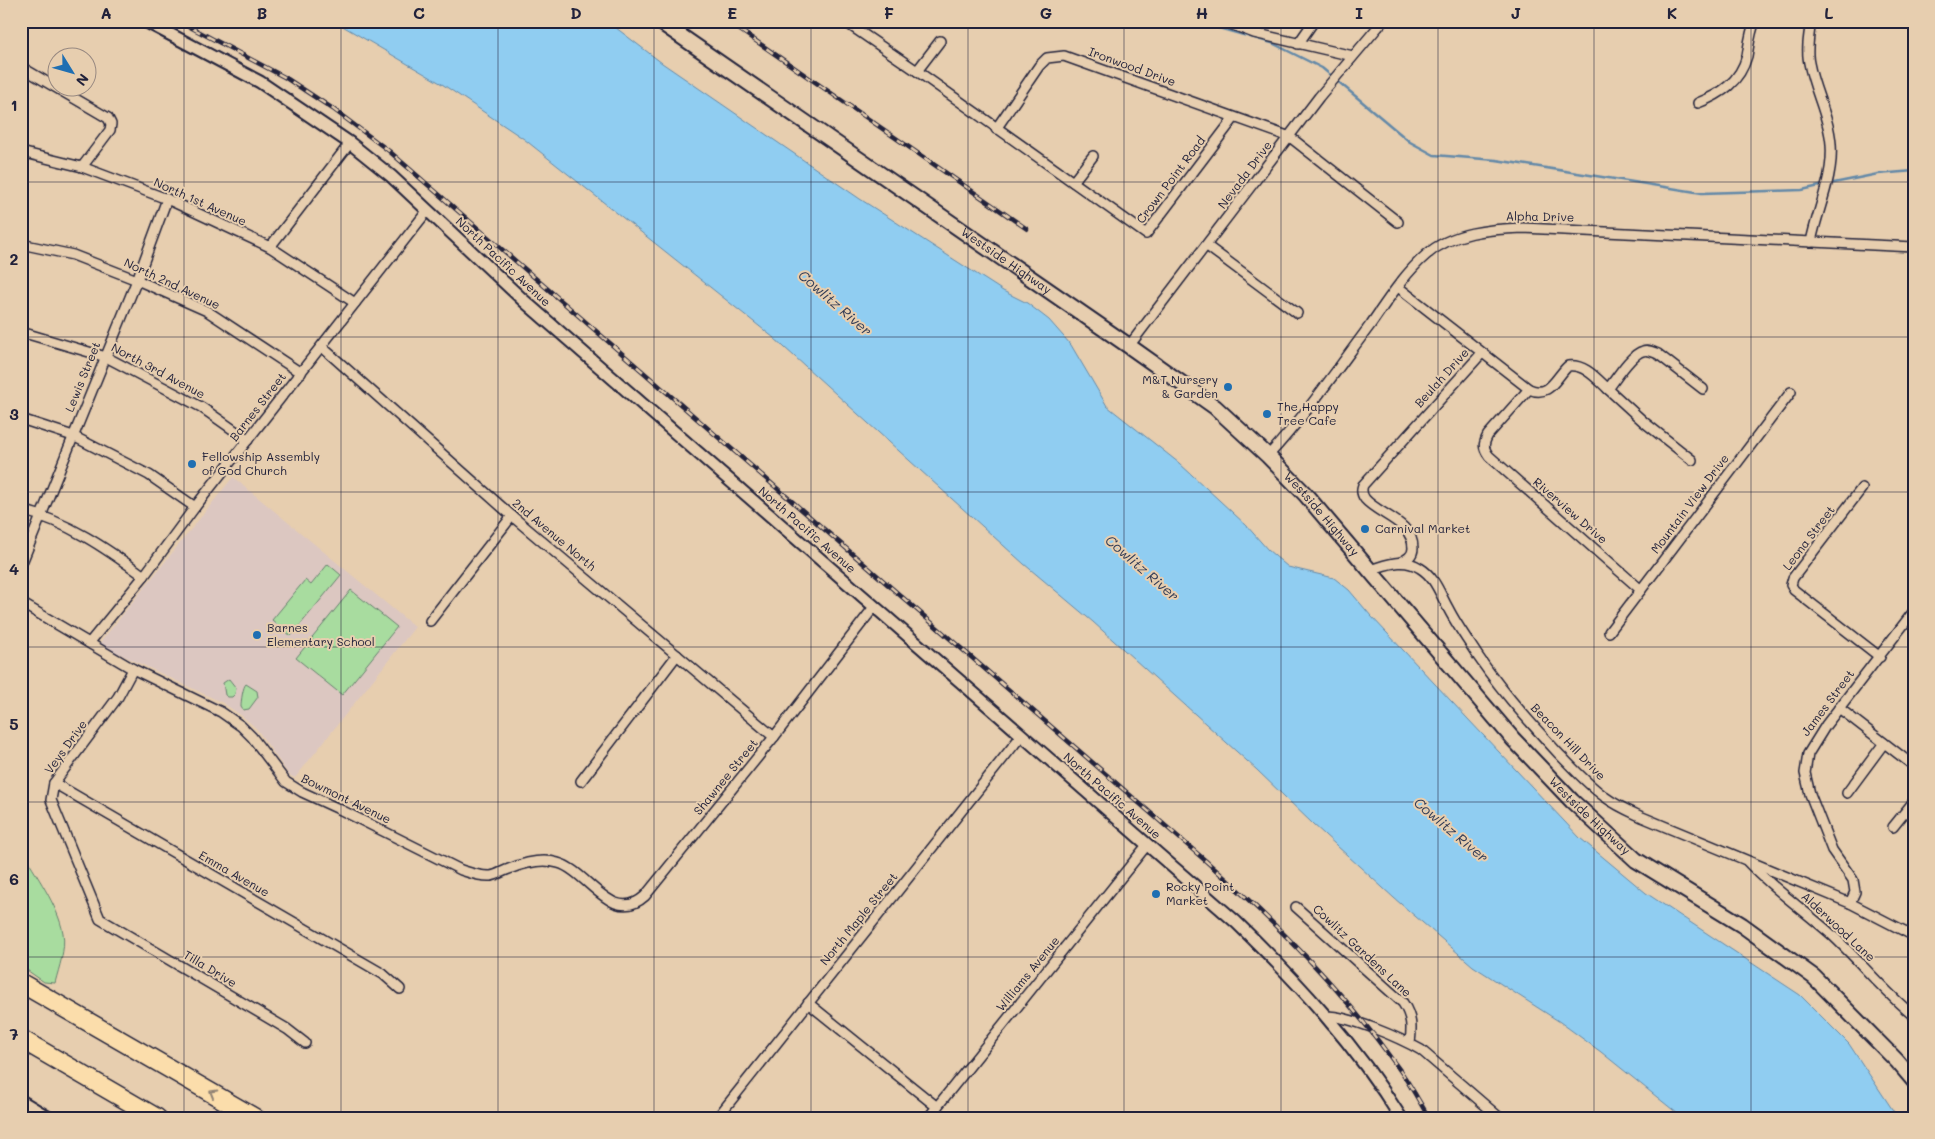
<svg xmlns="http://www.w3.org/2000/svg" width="1935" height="1139" viewBox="0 0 1935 1139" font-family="Mali,sans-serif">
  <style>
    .built { fill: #dcc7c1 }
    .green { fill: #a8dc9f; stroke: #657f6d }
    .water { fill: #90cdf1; stroke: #6489a8 }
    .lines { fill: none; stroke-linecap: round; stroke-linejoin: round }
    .stream { stroke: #6489a8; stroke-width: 2.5 }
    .minor-casing { stroke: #22223b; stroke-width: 12 }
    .tertiary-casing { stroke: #22223b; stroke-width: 15 }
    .secondary-casing { stroke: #22223b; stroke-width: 18 }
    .motorway-casing { stroke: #22223b; stroke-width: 21 }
    .minor { stroke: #e7ceaf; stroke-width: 9 }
    .tertiary { stroke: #e7ceaf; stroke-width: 11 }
    .secondary { stroke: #e7ceaf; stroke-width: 14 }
    .motorway { stroke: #fbddab; stroke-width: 18 }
    .rail-casing { stroke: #22223b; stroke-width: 4.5 }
    .rail { stroke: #e7ceaf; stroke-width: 2.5; stroke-dasharray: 8; stroke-linecap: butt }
    .oneway { stroke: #8e8073 }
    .grid { fill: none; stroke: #22223b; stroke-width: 1; stroke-opacity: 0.55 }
    .poi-dot { fill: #1f6fb2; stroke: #e7ceaf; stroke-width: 2 }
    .labels { text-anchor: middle; stroke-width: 4; stroke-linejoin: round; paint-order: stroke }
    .street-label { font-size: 12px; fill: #22223b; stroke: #e7ceaf }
    .poi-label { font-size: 12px; fill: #22223b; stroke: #e7ceaf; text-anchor: start }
    .water-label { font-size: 14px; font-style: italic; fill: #323c56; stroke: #e7ceaf }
    .neatline { fill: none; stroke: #22223b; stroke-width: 2 }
    .grid-label { font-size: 16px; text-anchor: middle; font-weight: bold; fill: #22223b }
  </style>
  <rect width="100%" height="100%" fill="#e7ceaf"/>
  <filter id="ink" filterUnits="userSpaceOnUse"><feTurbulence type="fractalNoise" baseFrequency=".02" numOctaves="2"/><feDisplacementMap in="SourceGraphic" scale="10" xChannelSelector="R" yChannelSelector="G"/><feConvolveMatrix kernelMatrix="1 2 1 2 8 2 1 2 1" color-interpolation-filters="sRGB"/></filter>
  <g filter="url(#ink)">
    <polygon class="built" points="233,477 415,627 295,778 289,775 256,728 242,716 223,703 99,644"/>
    <g class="green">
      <polygon points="328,564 341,575 291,636 272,620 305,580 311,585"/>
      <polygon points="351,590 397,627 342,695 296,658"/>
      <polygon points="229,679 236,688 235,694 232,697 228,697 225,695 223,683"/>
      <path d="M246 684 257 691 258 697 249 709 243 710 241 707C241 701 243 686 246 684Z"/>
      <path d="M21 849C35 874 58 905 63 933 66 949 59 967 55 983L44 982 21 966Z"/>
    </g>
    <polygon class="water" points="334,21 607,21 662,63 860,199 1003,291 1027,303 1049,320 1071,345 1107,406 1179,463 1246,525 1268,550 1288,567 1334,578 1349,590 1371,616 1580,838 1646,893 1800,995 1849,1044 1898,1118 1683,1118 1601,1052 1560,1022 1473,966 1394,898 1313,824 1257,770 1093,622 1024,564 774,338 524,139 442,84"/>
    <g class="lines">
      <g class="stream">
        <polyline points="1194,21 1272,43 1322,68 1410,142 1434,155 1496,160 1702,193 1802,190 1824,185"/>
        <polyline points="1829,184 1878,174 1914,171"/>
      </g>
      <g class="minor-casing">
        <g id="minor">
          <polyline points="844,21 917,71 1146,234 1234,118"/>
          <polyline points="1222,21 1254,33 1353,56"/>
          <path d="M1811 21C1809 34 1806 50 1809 63 1814 91 1829 116 1831 144 1834 177 1817 210 1811 242"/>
          <polyline points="1298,44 1314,21"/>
          <polyline points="21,67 108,118 111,124 110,130 82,167"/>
          <polyline points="917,71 940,41"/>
          <path d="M1698 103C1721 94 1740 82 1747 56 1749 44 1750 33 1755 21"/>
          <polyline points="996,129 1039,66 1047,58 1064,56 1290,137 1398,222"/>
          <polyline points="21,152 82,167 167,199 270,247 355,303"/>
          <polyline points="1073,182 1093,156"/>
          <polyline points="21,244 73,255 137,280 207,311 301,373"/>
          <polyline points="1207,246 1297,313"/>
          <polyline points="270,247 350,143"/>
          <path d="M1398 287 1529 389C1550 398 1555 378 1568 366 1585 364 1596 378 1608 389 1616 379 1631 354 1643 351 1648 349 1653 352 1658 354L1703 389"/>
          <polyline points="21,332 106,357 201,407 248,440"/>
          <polyline points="1129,346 1319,97 1383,21"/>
          <polyline points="322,347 512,516 774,737"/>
          <path d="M1529 389 1488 435C1483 444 1483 448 1489 456L1641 590"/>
          <polyline points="1608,389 1644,422 1692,460"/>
          <polyline points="21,419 73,436 149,475 195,507"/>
          <path d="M1268 456C1306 415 1338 368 1371 324 1387 301 1405 273 1426 255 1452 232 1490 229 1523 228L1914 247"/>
          <polyline points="1862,488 1793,578 1791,585 1794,590 1880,657"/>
          <path d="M21 510C67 521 107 549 144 576"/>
          <path d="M1401 562C1407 559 1413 556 1413 548 1413 522 1379 515 1365 499 1362 495 1361 490 1363 485L1482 353"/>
          <polyline points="21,565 137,280 167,199"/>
          <path d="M1369 570C1387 565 1403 557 1420 568 1435 577 1440 594 1448 608 1454 620 1462 632 1470 644 1495 684 1526 718 1558 753 1573 768 1588 785 1605 797 1617 806 1629 811 1642 817L1850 903 1914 936"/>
          <polyline points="21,603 133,669 118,697 54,783 51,800 100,919 287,1029 305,1043"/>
          <polyline points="430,621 512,516"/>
          <polyline points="1609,632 1791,392"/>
          <polyline points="90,642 144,576 195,507 428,210"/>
          <path d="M133 669 221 712 241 726 252 737 286 782 302 792 341 810 461 870C471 873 480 877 491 876 497 875 503 871 509 869 524 863 542 858 558 863 588 871 612 926 645 896L774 737 874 607"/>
          <polyline points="1839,708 1914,766"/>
          <polyline points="581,781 677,655"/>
          <polyline points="54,783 383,974 400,989"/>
          <polyline points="1847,793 1884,743"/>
          <polyline points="1893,827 1914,801"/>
          <path d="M1748 862C1773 889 1804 910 1832 935 1860 961 1884 992 1914 1016"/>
          <polyline points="1850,903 1855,892 1853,880 1832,850 1810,794 1805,773 1808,754 1826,725 1914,611"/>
          <path d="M1296 907 1403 1003C1412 1017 1412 1027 1410 1043"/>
          <polyline points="808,1003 937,1107"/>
          <path d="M1326 1016C1350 1016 1400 1038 1421 1050L1500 1118"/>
          <polyline points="717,1118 1021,736"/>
          <polyline points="928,1118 1147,845"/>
        </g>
      </g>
      <g class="tertiary-casing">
        <g id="tertiary">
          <path d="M145 21 260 82 350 143 391 176 523 300 1236 922C1297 981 1356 1045 1401 1118"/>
          <polyline points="21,1101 49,1118"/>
        </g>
      </g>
      <g class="secondary-casing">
        <g id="secondary">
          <path id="s1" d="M659 21 1129 346 1215 407 1268 456 1305 494 1513 739 1572 801 1636 860 1742 925 1814 977 1897 1061 1914 1081"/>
        </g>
      </g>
      <g class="motorway-casing">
        <g id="motorway">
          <polyline points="21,983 255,1118"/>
          <polyline points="21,1039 157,1118"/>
        </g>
      </g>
      <use href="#minor" class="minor"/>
      <use href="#tertiary" class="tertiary"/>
      <use href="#secondary" class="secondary"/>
      <use href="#motorway" class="motorway"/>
      <g class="rail-casing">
        <g id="rail">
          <path d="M179 21 286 78 333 109 389 151 1207 862C1278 925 1344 991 1399 1069 1410 1084 1419 1101 1429 1118"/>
          <polyline points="727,21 1027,229"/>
        </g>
      </g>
      <use href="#rail" class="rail"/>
    </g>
    <defs><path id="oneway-chevron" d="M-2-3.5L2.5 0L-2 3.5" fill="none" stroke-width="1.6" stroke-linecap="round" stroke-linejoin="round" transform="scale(1.25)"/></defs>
    <use class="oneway" href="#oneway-chevron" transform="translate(213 1093) rotate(-150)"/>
  </g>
  <path class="grid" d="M184 21V1118M341 21V1118M498 21V1118M654 21V1118M811 21V1118M968 21V1118M1124 21V1118M1281 21V1118M1438 21V1118M1594 21V1118M1751 21V1118M21 182H1914M21 337H1914M21 492H1914M21 647H1914M21 802H1914M21 957H1914"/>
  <g class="poi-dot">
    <circle cx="1228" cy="387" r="5"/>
    <circle cx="1267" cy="414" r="5"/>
    <circle cx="192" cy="464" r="5"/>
    <circle cx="1365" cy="529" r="5"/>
    <circle cx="257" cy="635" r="5"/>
    <circle cx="1156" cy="894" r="5"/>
  </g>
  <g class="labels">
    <g class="street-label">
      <text transform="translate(1132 67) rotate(20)" y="4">Ironwood Drive</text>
      <text transform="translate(1245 175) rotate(-53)" y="4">Nevada Drive</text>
      <text transform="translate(1171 180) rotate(-53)" y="4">Crown Point Road</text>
      <text transform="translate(200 202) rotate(24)" y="4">North 1st Avenue</text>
      <text transform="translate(1540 217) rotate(1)" y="4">Alpha Drive</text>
      <text dy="4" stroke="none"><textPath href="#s1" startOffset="422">Westside Highway</textPath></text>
      <text transform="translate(503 262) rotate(43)" y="4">North Pacific Avenue</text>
      <text transform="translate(172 284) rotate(25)" y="4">North 2nd Avenue</text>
      <text transform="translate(158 371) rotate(28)" y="4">North 3rd Avenue</text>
      <text transform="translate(83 377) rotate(-68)" y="4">Lewis Street</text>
      <text transform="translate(1442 378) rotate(-48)" y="4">Beulah Drive</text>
      <text transform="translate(258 407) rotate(-52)" y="4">Barnes Street</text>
      <text transform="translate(1690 504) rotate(-53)" y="4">Mountain View Drive</text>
      <text transform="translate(1570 511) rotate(41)" y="4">Riverview Drive</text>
      <text dy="4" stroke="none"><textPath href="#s1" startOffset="828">Westside Highway</textPath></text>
      <text transform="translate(807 530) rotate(41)" y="4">North Pacific Avenue</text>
      <text transform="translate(554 535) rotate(40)" y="4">2nd Avenue North</text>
      <text transform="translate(1809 538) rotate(-53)" y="4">Leona Street</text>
      <text transform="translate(1828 703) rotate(-53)" y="4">James Street</text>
      <text transform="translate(1568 742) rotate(46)" y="4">Beacon Hill Drive</text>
      <text transform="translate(66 747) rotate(-54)" y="4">Veys Drive</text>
      <text transform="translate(726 777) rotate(-51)" y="4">Shawnee Street</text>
      <text transform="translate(1112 796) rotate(41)" y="4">North Pacific Avenue</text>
      <text transform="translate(346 799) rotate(26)" y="4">Bowmont Avenue</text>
      <text dy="4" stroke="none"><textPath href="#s1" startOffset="1232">Westside Highway</textPath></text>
      <text transform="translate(234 874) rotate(30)" y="4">Emma Avenue</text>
      <text transform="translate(859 919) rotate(-51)" y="4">North Maple Street</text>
      <text transform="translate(1838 927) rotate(43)" y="4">Alderwood Lane</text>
      <text transform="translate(1362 951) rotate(43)" y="4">Cowlitz Gardens Lane</text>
      <text transform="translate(210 969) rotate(31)" y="4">Tilla Drive</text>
      <text transform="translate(1028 974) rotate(-51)" y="4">Williams Avenue</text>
    </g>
    <g class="poi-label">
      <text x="1218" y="384" text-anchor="end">M&amp;T Nursery<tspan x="1218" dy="14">&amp; Garden</tspan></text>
      <text x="1277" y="411">The Happy<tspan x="1277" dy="14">Tree Cafe</tspan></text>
      <text x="202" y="461">Fellowship Assembly<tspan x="202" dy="14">of God Church</tspan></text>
      <text x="1375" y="533">Carnival Market</text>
      <text x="267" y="632">Barnes<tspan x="267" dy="14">Elementary School</tspan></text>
      <text x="1166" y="891">Rocky Point<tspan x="1166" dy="14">Market</tspan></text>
    </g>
    <g class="water-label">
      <text transform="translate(835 303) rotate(41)" y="5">Cowlitz River</text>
      <text transform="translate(1142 568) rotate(41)" y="5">Cowlitz River</text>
      <text transform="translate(1451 830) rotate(40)" y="5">Cowlitz River</text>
    </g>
  </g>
  <rect width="1935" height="1139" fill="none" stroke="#e7ceaf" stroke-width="55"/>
  <g transform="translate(72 72) rotate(127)"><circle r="24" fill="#e7ceaf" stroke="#988981"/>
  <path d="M0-4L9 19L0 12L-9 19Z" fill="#1f6fb2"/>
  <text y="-8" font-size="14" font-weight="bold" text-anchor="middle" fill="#22223b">N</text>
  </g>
  <rect x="28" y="28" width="1880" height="1084" class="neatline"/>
  <g class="grid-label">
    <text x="106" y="19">A</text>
    <text x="262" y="19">B</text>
    <text x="419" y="19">C</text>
    <text x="576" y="19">D</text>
    <text x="732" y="19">E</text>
    <text x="889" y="19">F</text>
    <text x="1046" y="19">G</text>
    <text x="1202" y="19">H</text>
    <text x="1359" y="19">I</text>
    <text x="1516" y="19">J</text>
    <text x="1672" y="19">K</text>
    <text x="1829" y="19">L</text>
    <text x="14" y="111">1</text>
    <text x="14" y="265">2</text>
    <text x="14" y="420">3</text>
    <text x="14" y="575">4</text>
    <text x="14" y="730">5</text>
    <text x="14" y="885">6</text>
    <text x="14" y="1040">7</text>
  </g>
</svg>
